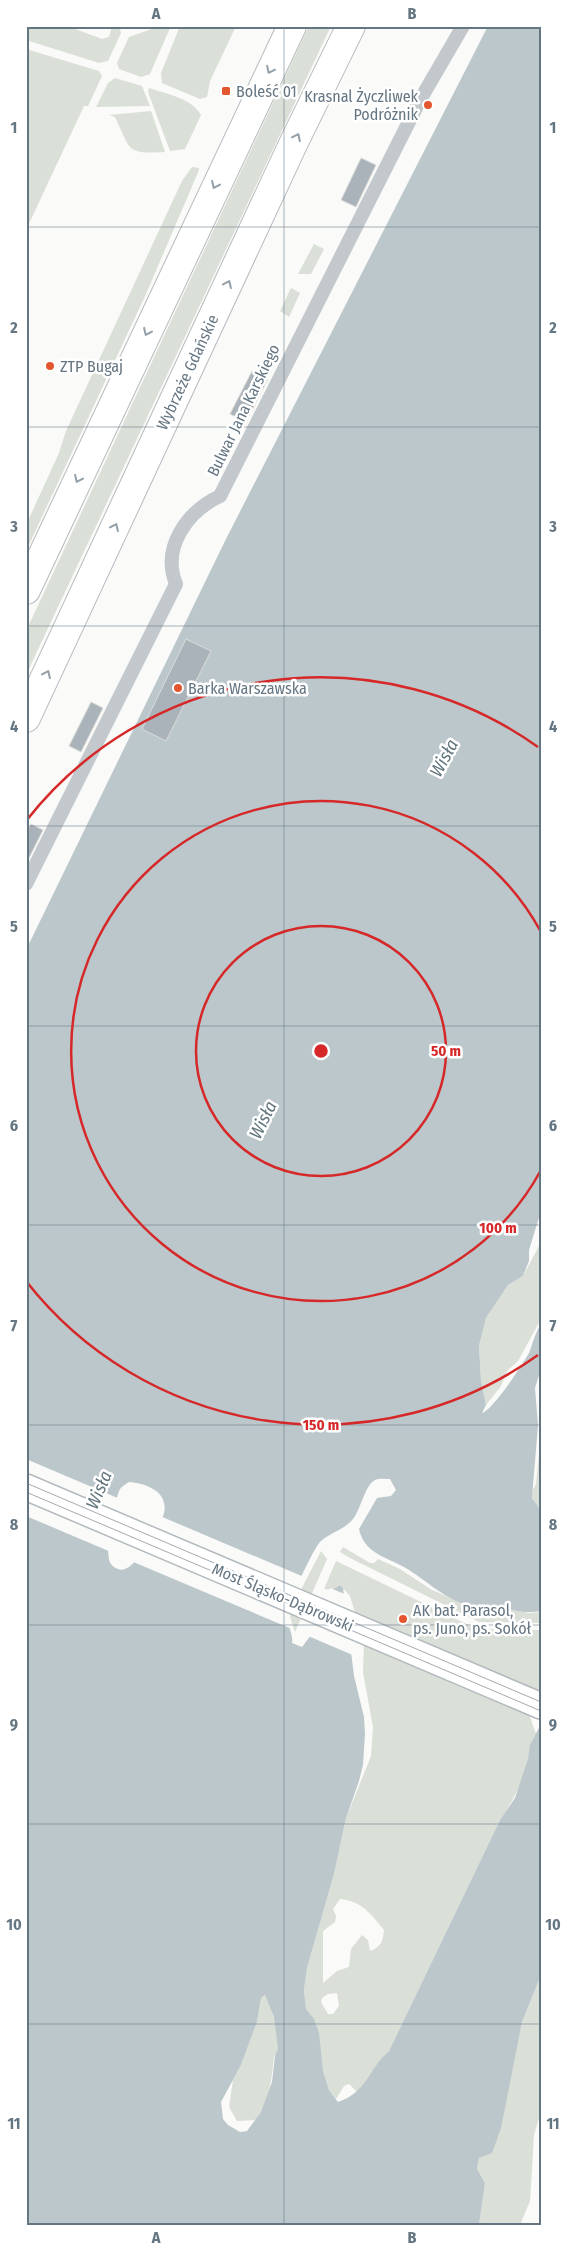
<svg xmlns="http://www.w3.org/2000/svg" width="567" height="2251" viewBox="0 0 567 2251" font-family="'Fira Sans Condensed',sans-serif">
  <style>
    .green { fill: #dadfd7; fill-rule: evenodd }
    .water { fill: #bbc7cb; fill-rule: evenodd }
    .pier { fill: #fafaf8 }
    .building { fill: #aab3b9; stroke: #dcdcda }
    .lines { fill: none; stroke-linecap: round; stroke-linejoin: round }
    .secondary-casing { stroke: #b3babf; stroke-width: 28 }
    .primary-casing { stroke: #b5babe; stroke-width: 30 }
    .pedestrian { stroke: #c3c8cc; stroke-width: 14 }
    .secondary { stroke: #fff; stroke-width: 25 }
    .primary { stroke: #fff; stroke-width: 28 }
    .tram { stroke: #a2aab0; stroke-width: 1 }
    .oneway { stroke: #939fa8 }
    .grid { fill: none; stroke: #657683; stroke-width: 1; stroke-opacity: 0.55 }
    .ring { fill: none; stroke: #d62828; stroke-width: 2.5 }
    .poi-dot { fill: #e4572e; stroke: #fff; stroke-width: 2 }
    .labels { text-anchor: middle; stroke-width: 5; stroke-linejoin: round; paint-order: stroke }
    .poi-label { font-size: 16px; fill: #657683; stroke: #fff; text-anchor: start }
    .street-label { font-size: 16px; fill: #657683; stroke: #fff }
    .water-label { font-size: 18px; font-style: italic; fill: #60757c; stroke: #fff }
    .centre { fill: #d62828; stroke: #fff; stroke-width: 2.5 }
    .ring-label { font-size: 15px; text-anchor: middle; font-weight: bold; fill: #d62828; stroke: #fff; stroke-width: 5; stroke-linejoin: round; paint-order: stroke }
    .neatline { fill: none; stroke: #657683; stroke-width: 2 }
    .grid-label { font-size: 16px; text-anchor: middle; font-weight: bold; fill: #657683 }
  </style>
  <rect width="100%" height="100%" fill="#fafaf8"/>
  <g class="green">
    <polygon points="26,26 67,26 102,39 109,37 112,26 118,27 120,29 121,33 108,61 99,63 26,40"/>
    <polygon points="160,26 170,28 150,74 141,77 119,69 117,63 129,37"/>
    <polygon points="180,26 236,26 210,81 207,97 200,99 162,83 161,73"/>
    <polygon points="309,26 331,26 26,675 26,631"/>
    <polygon points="26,49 99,71 102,76 88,106 84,106 26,230"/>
    <polygon points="115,78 142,86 150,106 96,107 108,83"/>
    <path d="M149 88C166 94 192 98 201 115L185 149 170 151 148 92Z"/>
    <path d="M151 111 165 152C126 154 131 151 115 117L109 115Z"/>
    <polygon points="192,167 199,168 199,170 146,294 26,551 26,525 59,453 66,431 182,181"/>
    <polygon points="314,244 324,249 311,274 298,274"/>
    <polygon points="291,288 300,293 289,317 280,311"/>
    <polygon points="541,1242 541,1319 518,1361 507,1371 501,1386 486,1405 481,1381 479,1346 486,1318 508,1285 523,1276"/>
    <path d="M541 1434V1511C532 1502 529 1495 536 1484Z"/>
    <polygon points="343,1547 370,1563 374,1563 378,1559 400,1569 432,1590 458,1601 485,1608 497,1607 529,1613 541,1612 541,1623 479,1622 350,1558 340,1552"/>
    <polygon points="321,1551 327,1559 295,1632 290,1617 291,1609"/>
    <path d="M336 1561 477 1629 541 1630V1696L530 1717 536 1734C530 1743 530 1750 528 1760 522 1783 513 1801 500 1820L389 2051C375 2063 371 2081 357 2092L349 2084 344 2086 336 2099 329 2090 323 2071 321 2058 306 2009 304 1990 307 1968 334 1874 346 1818 371 1756 373 1727 363 1672 364 1642 350 1596 340 1585 332 1590 324 1589ZM340 1899C362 1901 371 1914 384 1930 383 1941 381 1947 370 1951L368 1940 362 1935 351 1949 349 1967 337 1971 323 1983V1931L335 1922 336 1916 333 1909ZM337 1993 339 2006 333 2014H328L321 2002 322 1998 328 1994Z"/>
    <polygon points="541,1975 541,2111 534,2135 530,2201 520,2225 479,2225 485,2183 477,2169 479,2158 513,2065 522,2022"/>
    <path d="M265 1995C272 2010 280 2030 278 2047 278 2051 275 2054 274 2058 271 2081 270 2100 256 2120L237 2121 229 2107 233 2080 241 2065 257 2022 261 1998Z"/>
  </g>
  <path class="water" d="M488 26H541V1211L529 1250V1261L523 1276 508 1285 486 1318 479 1346 481 1381 486 1405 482 1413C493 1410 522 1365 529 1353 533 1343 535 1333 541 1324V1369L535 1388 538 1425 532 1498 541 1511V1611C526 1614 514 1610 499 1607 491 1606 482 1608 473 1606 445 1601 427 1580 404 1567 386 1557 364 1553 359 1529L377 1498 391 1496 396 1490 390 1479C386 1479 378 1478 375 1480 365 1485 361 1509 353 1519 344 1530 331 1532 321 1541 315 1545 290 1600 287 1610 284 1622 294 1632 292 1643L302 1647 311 1635 332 1590 340 1585 343 1588 354 1676 364 1717 365 1734 363 1765 359 1781 346 1818 334 1874 307 1968 304 1990 306 2009 314 2019 319 2033 323 2071 329 2090 338 2102C368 2092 368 2069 389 2051L500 1820 515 1798 528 1759 530 1745 541 1724V1975L522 2022 501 2128 492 2153 479 2158 477 2169 485 2183 479 2225H26V950L225 541ZM129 1482C146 1483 169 1492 164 1513 162 1521 155 1530 151 1537 145 1547 136 1565 125 1569 120 1571 114 1568 111 1564 103 1553 114 1502 120 1489 122 1486 126 1484 129 1482ZM265 1995 274 2017 278 2048 275 2056 272 2082 261 2112 247 2131 240 2132 228 2125 223 2119 221 2102 241 2065 257 2022 261 1998Z"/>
  <g class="pier">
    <polygon points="26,1459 120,1499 111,1538 111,1552 26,1516"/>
    <polygon points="160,1516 304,1577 289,1612 292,1629 131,1561 143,1546"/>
    <polygon points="330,1588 347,1595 355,1656 308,1636"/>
  </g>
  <g class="building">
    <polygon points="361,158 376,165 356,207 341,200"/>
    <polygon points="252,371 268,379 246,422 230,414"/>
    <polygon points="186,639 211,651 166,741 142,729"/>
    <polygon points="91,702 103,708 81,752 69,746"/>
    <polygon points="31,824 43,830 26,864 26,833"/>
  </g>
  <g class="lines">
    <g class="secondary-casing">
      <polyline id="secondary" points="26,1487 541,1706"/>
    </g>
    <g class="primary-casing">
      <g id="primary">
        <polyline points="26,590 292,26"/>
        <polyline points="26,718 294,142 351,26"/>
      </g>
    </g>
    <path class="pedestrian" d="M26 884 176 584C161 547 188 511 220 496L420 100 463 26"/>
    <use href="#secondary" class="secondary"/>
    <use href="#primary" class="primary"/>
    <g class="tram">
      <polyline points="26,1483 541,1702"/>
      <polyline points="26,1492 541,1711"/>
    </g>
  </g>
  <defs><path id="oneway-chevron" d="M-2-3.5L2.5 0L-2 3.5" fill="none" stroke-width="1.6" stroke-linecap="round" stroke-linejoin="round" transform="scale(1.25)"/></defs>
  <g class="oneway">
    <use href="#oneway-chevron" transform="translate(270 70) rotate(116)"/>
    <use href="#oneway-chevron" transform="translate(297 137) rotate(-64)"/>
    <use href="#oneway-chevron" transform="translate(215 185) rotate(115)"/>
    <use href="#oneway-chevron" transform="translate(228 284) rotate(-65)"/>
    <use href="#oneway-chevron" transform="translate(147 332) rotate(115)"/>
    <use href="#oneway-chevron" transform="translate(78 479) rotate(115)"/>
    <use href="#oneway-chevron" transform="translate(115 527) rotate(-65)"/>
    <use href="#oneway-chevron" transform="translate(47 674) rotate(-65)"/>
  </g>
  <path class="grid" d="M284 26V2225M26 227H541M26 427H541M26 626H541M26 826H541M26 1026H541M26 1225H541M26 1425H541M26 1625H541M26 1824H541M26 2024H541"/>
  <g class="ring">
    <circle cx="321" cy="1051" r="125"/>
    <path d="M541 1170A250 250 0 1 1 541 932"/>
    <path d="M538 1355A374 374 0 0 1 26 1281M26 821A374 374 0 0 1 538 747"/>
  </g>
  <g class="poi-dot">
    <rect x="221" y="86" width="10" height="10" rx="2.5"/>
    <circle cx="428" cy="105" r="5"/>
    <circle cx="50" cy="366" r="5"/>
    <circle cx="178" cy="688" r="5"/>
    <circle cx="403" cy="1619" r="5"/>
  </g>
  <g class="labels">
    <g class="poi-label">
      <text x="236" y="97">Boleść 01</text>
      <text x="418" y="102" text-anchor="end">Krasnal Życzliwek<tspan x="418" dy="18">Podróżnik</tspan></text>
      <text x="60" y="372">ZTP Bugaj</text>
      <text x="188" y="694">Barka Warszawska</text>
      <text x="413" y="1616">AK bat. Parasol,<tspan x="413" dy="18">ps. Juno, ps. Sokół</tspan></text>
    </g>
    <g class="street-label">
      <text transform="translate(187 372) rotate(-65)" y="6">Wybrzeże Gdańskie</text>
      <text transform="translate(243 410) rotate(-64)" y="6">Bulwar Jana Karskiego</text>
      <text transform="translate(283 1597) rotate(23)" y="6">Most Śląsko-Dąbrowski</text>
    </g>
    <g class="water-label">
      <text transform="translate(444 758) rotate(-62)" y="6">Wisła</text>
      <text transform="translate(263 1120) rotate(-64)" y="6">Wisła</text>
      <text transform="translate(99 1490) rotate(-67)" y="6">Wisła</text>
    </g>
  </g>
  <circle cx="321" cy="1051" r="8" class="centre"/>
  <g class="ring-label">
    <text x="446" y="1056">50 m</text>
    <text x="498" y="1233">100 m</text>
    <text x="321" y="1430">150 m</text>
  </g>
  <rect width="567" height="2251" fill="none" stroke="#ffffff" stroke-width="55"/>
  <rect x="28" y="28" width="512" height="2196" class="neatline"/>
  <g class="grid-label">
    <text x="156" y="19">A</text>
    <text x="412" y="19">B</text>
    <text x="14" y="133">1</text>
    <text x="553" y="133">1</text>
    <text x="14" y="333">2</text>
    <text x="553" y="333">2</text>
    <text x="14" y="532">3</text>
    <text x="553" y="532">3</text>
    <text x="14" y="732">4</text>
    <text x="553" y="732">4</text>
    <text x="14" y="932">5</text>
    <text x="553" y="932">5</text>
    <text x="14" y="1131">6</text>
    <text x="553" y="1131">6</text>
    <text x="14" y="1331">7</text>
    <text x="553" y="1331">7</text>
    <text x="14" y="1530">8</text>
    <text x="553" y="1530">8</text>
    <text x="14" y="1730">9</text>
    <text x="553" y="1730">9</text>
    <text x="14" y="1930">10</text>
    <text x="553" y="1930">10</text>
    <text x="14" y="2129">11</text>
    <text x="553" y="2129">11</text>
    <text x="156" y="2243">A</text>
    <text x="412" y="2243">B</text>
  </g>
</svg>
